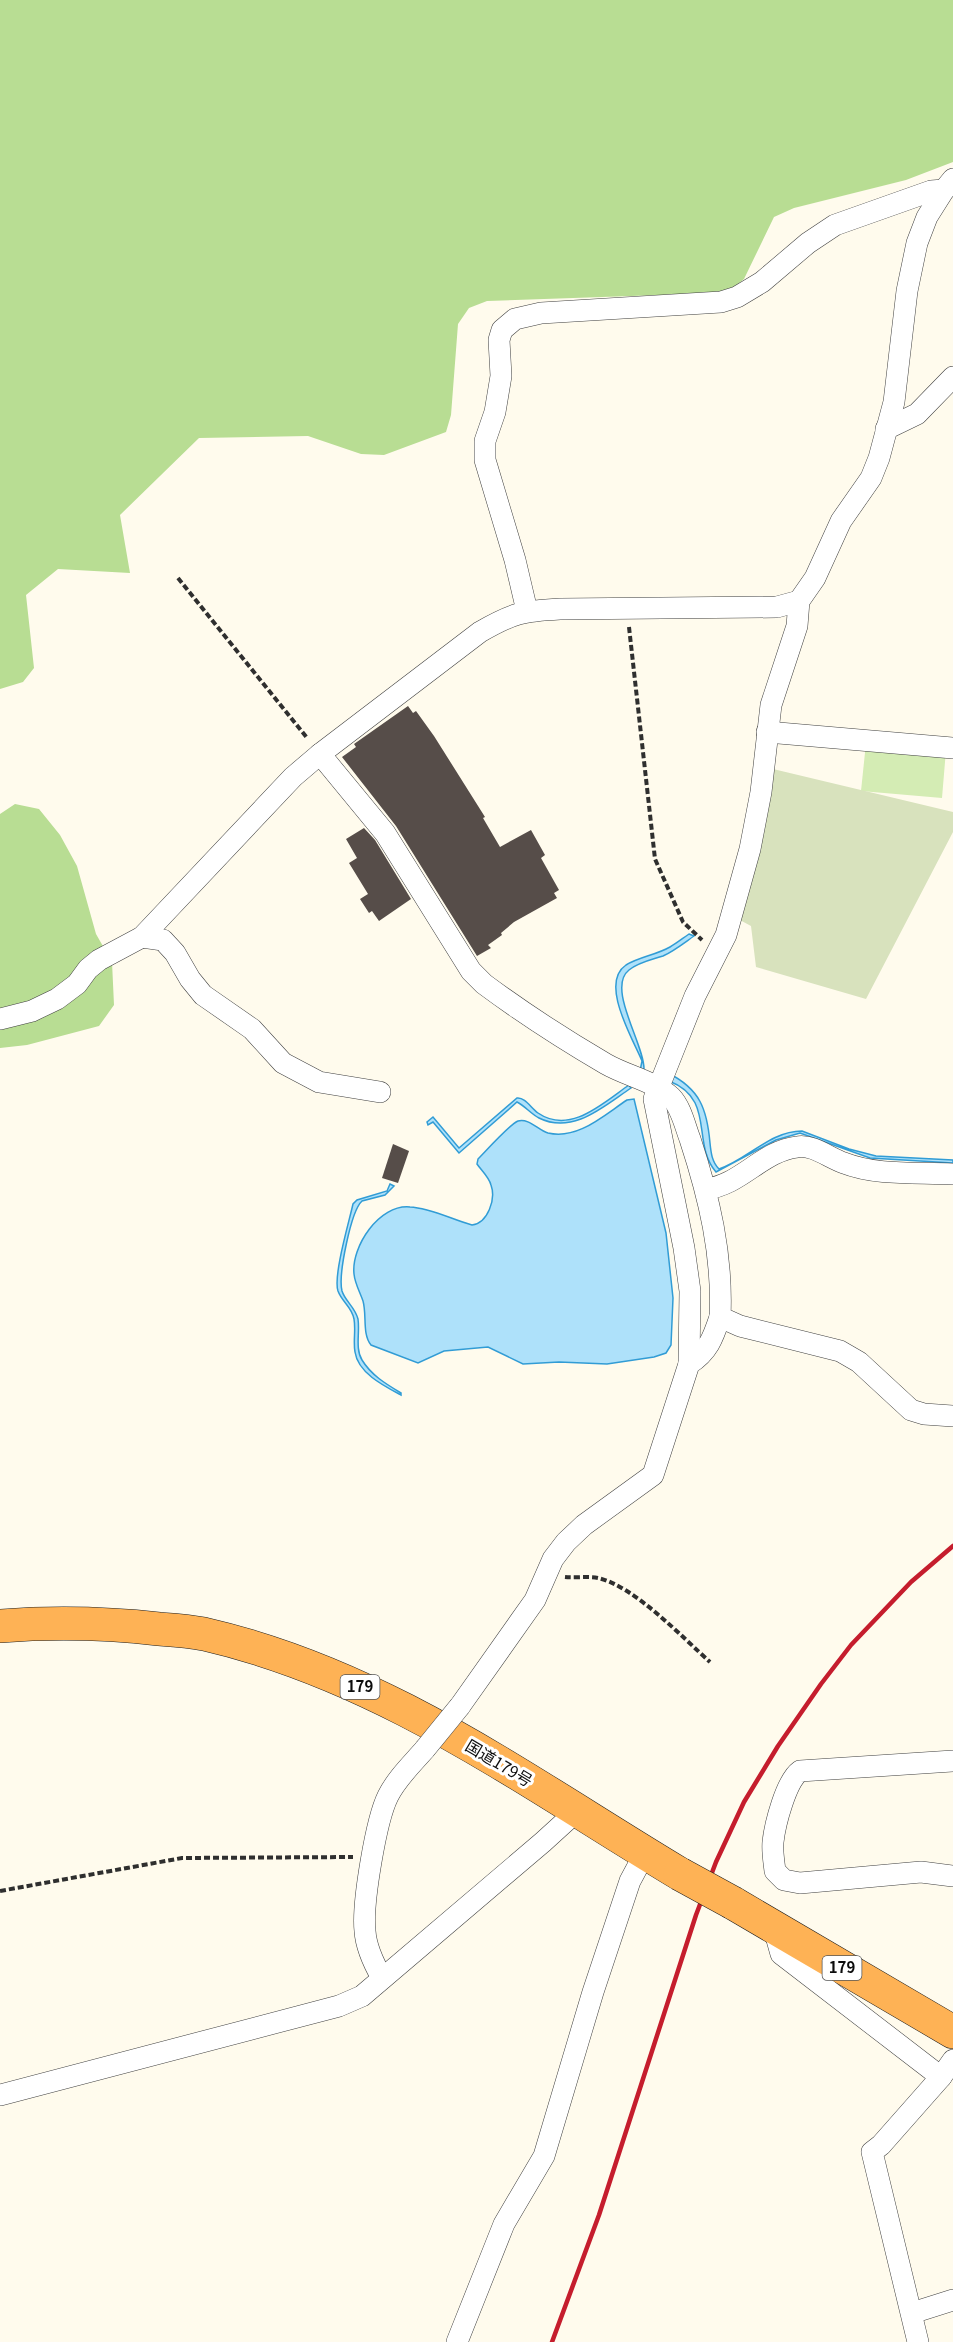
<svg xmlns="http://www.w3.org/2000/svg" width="953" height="2342" viewBox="0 0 953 2342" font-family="Georgia,'Noto Sans JP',serif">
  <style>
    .green { fill: #d4ecb4 }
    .forest { fill: #b8dd93 }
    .cemetery { fill: #d8e2bd }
    .water { fill: #aee1fa; stroke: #319cd5; stroke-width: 1.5 }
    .building { fill: #564d49 }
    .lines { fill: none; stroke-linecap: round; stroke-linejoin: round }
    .minor-casing { stroke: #404040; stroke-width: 22 }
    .trunk-casing { stroke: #1e1e1e; stroke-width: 34 }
    .path { stroke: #2f2f2f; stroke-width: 4; stroke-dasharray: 6 3; stroke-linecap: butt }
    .minor { stroke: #fff; stroke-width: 21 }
    .trunk { stroke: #feb255; stroke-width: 33 }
    .rail { stroke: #c51d2d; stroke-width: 4.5 }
    .minor-bridge-casing { stroke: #404040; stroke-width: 22; stroke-linecap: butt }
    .trunk-bridge-casing { stroke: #1e1e1e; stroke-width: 34; stroke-linecap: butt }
    .minor-bridge { stroke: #fff; stroke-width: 21 }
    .trunk-bridge { stroke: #feb255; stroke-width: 33 }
    .labels { text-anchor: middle; stroke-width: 6; stroke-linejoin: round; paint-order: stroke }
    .shield { fill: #fff; stroke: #565656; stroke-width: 1.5 }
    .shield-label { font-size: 15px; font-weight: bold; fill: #0d0d0d }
    .street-label { font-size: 16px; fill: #0d0d0d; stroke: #fff }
  </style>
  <rect width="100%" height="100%" fill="#fffbed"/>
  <polygon class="green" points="866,743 946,750 942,798 861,791"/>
  <g class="forest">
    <polygon points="0,0 953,0 953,162 906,180 794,208 774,217 744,279 733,288 718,293 487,301 469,308 458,324 451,415 446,432 384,455 361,454 308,436 199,438 120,515 130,573 58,569 26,595 34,668 23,682 0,689"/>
    <polygon points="15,804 39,809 60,835 77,866 96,934 112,962 114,1005 99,1026 27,1045 0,1048 0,814"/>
  </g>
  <polygon class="cemetery" points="773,769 953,812 953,832 866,999 756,967 751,926 738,919"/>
  <g class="water">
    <path d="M689 934 694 936C684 943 674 951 663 956 651 960 639 962 629 970 606 988 645 1045 644 1070L640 1071 642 1061C633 1039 599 983 626 965 639 957 656 955 670 947 677 943 683 938 689 934Z"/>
    <path d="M668 1073C700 1089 707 1109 710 1143 711 1153 712 1162 719 1169 747 1160 770 1131 802 1131L849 1149 876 1156 953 1160V1163L870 1158 800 1133 776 1140 716 1172C691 1143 716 1099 669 1081Z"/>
    <path d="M629 1085 631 1088C604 1106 573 1135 539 1118 531 1114 525 1106 517 1102L459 1153 433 1122 428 1125 427 1122 433 1117 459 1148 517 1098C525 1097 531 1108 538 1113 570 1135 603 1103 629 1085Z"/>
    <path d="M634 1099 666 1233 673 1298 671 1345 666 1353 654 1357 607 1364 559 1362 523 1364 488 1347 444 1351 418 1363 371 1345C362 1334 367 1315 363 1301 360 1292 355 1284 354 1274 351 1247 379 1204 410 1207 431 1208 453 1220 472 1225 488 1223 496 1199 491 1185 489 1177 481 1170 477 1164L478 1159C485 1152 510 1124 518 1121 529 1118 538 1130 548 1133 578 1140 604 1115 627 1100Z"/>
    <path d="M390 1184 394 1186 385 1195 362 1201C351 1211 338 1275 342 1291 345 1301 355 1307 358 1319 360 1332 355 1349 362 1360 371 1375 386 1384 401 1393V1395C384 1386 358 1373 355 1352 353 1341 356 1330 354 1319 352 1307 342 1302 338 1291 333 1276 349 1222 353 1204L357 1200 387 1191Z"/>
  </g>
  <g class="building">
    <polygon points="408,706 413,713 416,711 434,736 485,817 483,818 500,847 531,830 545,855 541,858 559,890 554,893 557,898 514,922 501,933 502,935 488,945 491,948 477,956 396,826 342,757 356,747 354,744"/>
    <polygon points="364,828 375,840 411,899 379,921 372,911 369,913 360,899 368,894 349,863 357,858 346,839"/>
    <polygon points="393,1144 409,1151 398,1183 382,1178"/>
  </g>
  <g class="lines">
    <g class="minor-casing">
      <g id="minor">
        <polyline points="886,429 917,414 953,377"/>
        <polyline points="527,611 515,560 485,460 485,441 495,412 501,376 499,340 502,330 515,319 541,313 721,302 737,297 762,282 808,243 835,225 931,191 944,190"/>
        <polyline points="767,732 953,748"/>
        <path d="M320 754 385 833 471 971 484 984C523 1013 565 1040 606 1064 627 1076 654 1081 671 1097 681 1107 685 1126 690 1139 709 1197 723 1255 720 1317L740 1326 840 1351 859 1362 911 1410 924 1414 953 1416"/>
        <polyline points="142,937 163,940 175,953 190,979 203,995 252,1029 283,1063 319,1082 380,1092"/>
        <path d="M0 1019 32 1011 57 999 77 984 88 969 99 960 142 937 293 777 320 754 480 632C513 613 522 611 560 609L777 607 799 601"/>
        <path d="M706 1189C741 1185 762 1151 797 1147 813 1144 829 1158 844 1163 877 1176 918 1172 953 1174"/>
        <polyline points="689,1364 690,1291 684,1248 654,1099 695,996 726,935 750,849 761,792 771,705 797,626 799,601 815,578 841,521 871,478 879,458 894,402 907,291 917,243 927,217 944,190 953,179"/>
        <path d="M460 1706 535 1600 553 1559 566 1542 584 1525 653 1475 689 1364C708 1352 713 1338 720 1317"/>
        <path d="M953 1761 800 1771C786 1781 775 1824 773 1842 772 1851 774 1862 775 1871L784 1880 800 1883 921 1872 953 1876"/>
        <polyline points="774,1929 781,1954 941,2077"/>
        <path d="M382 1978C374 1964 366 1948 365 1931 362 1904 376 1820 388 1796 397 1778 412 1764 425 1749"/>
        <polyline points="0,2095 339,2006 362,1996 543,1842 577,1811"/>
        <polyline points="912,2313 953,2300"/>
        <polyline points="457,2342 504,2224 544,2156 593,1992 630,1881 645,1853"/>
        <polyline points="918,2342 872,2152 881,2145 941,2077 953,2060"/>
      </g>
    </g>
    <g class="trunk-casing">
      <g id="trunk">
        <path d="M0 1626C53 1622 106 1623 159 1629 173 1630 189 1631 204 1634 383 1675 525 1781 680 1874"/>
        <polyline points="733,1903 953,2032"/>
      </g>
    </g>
    <g class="path">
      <polyline points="178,578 308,739"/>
      <polyline points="629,627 655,859 683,922 702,940"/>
      <path d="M565 1577C575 1578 588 1576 598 1578 634 1586 682 1637 710 1662"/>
      <polyline points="0,1891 182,1858 353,1857"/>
    </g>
    <use href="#minor" class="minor"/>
    <use href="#trunk" class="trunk"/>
    <polyline class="rail" points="552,2342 599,2215 696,1915 716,1862 744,1802 778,1746 821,1684 851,1645 911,1582 953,1546"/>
    <g class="minor-bridge-casing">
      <polyline id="minor-bridge" points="425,1749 460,1706"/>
    </g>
    <g class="trunk-bridge-casing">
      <polyline id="trunk-bridge" points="680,1874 733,1903"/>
    </g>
    <use href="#minor-bridge" class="minor-bridge"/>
    <use href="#trunk-bridge" class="trunk-bridge"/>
  </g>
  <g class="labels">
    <g class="shield">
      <rect x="340.5" y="1675" width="39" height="24" rx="4.5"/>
      <rect x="822.5" y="1956" width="39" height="24" rx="4.5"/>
    </g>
    <g class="shield-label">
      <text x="360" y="1692">179</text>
      <text x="842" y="1973">179</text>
    </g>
    <g class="street-label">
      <text transform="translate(499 1763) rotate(31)" y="6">国道179号</text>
    </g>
  </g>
</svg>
